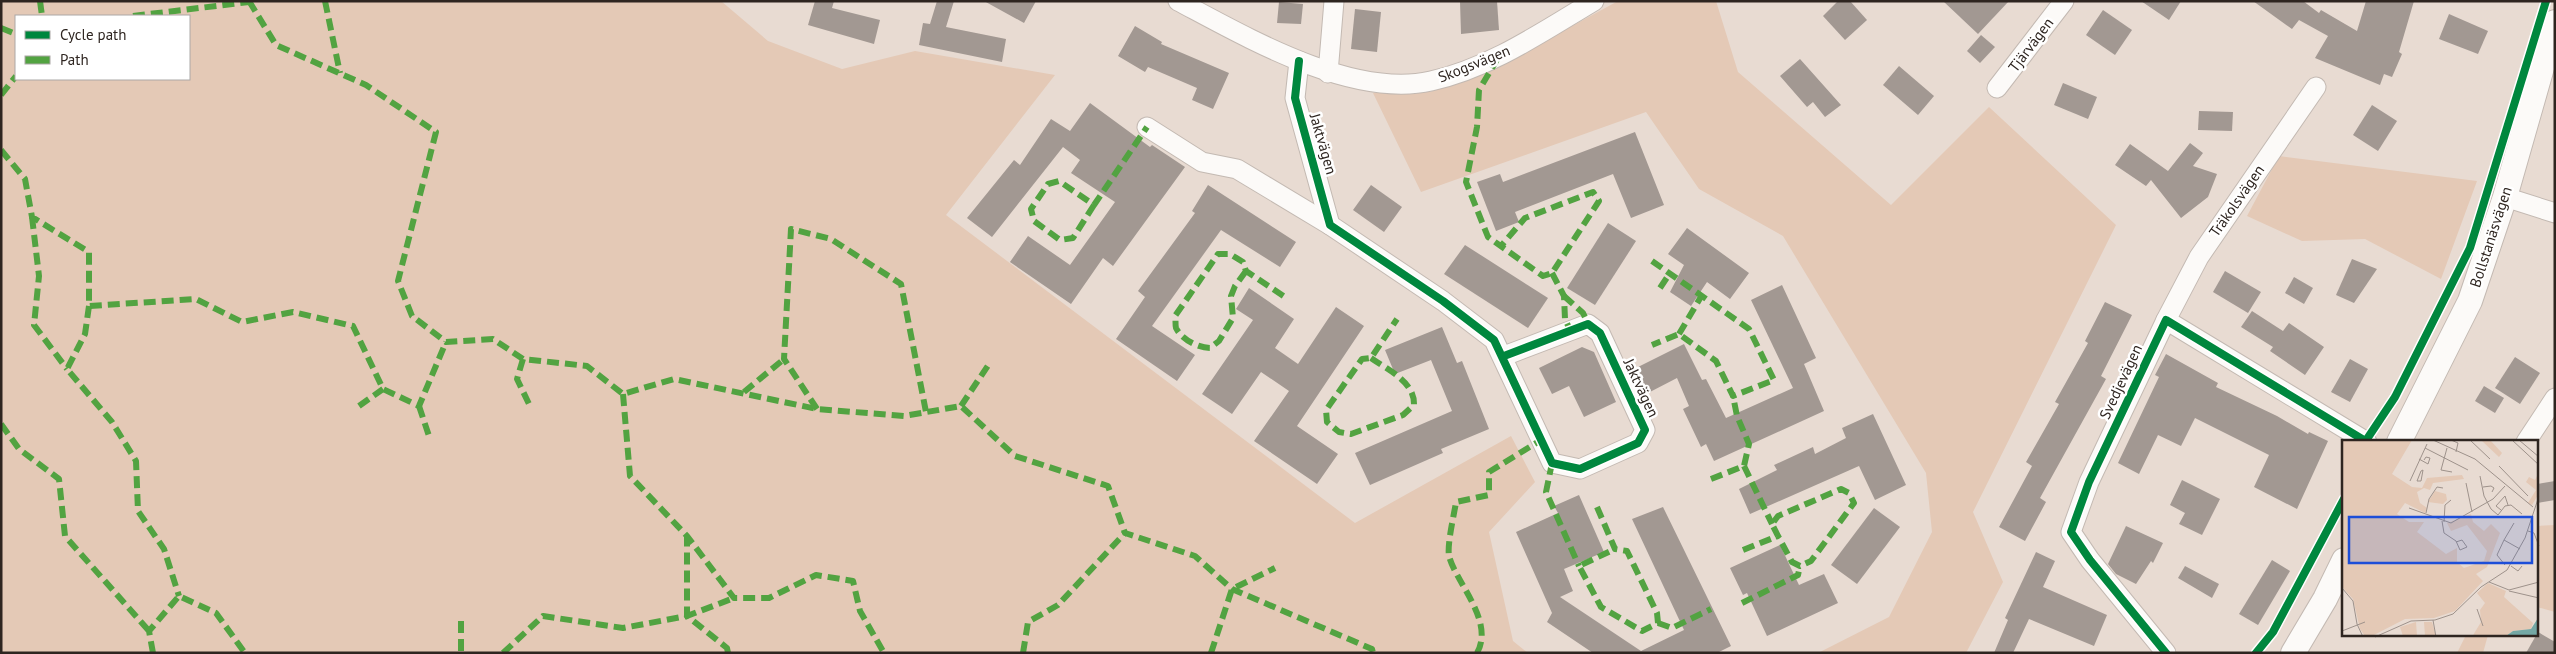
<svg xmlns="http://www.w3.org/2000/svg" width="2556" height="654" viewBox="0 0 2556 654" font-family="'PT Sans',sans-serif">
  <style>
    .green { fill: #e4c9b6; fill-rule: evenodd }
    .building { fill: #a29892 }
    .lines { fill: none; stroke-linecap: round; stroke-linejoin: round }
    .minor-casing { stroke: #c3b9b2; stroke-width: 21 }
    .tertiary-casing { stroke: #c3b9b2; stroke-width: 26 }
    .minor { stroke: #fcfaf8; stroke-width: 19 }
    .tertiary { stroke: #fcfaf8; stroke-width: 24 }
    .quiet { stroke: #52a341; stroke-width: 6; stroke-dasharray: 12 6; stroke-linecap: butt }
    .cycleway-casing { stroke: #fff; stroke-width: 11 }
    .cycleway { stroke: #00873e; stroke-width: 8 }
    .labels { text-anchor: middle; stroke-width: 5; stroke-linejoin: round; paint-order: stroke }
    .street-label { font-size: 15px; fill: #2e2520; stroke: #fff }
    .inset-road { fill: none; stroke: #9e928b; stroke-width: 1 }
    .view { fill: #1d4ed8; fill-opacity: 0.15; stroke: #1d4ed8; stroke-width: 2.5 }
    .inset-edge { fill: none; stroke: #2e2520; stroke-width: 2.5 }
  </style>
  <rect width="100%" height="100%" fill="#e8dbd2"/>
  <g class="green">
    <path d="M1 1H721L768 41 842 69 915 51 1055 75 946 215 1355 523 1511 436 1535 482 1489 532 1513 641 1528 653H1ZM189 16V79H16V16Z"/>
    <polygon points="1618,1 1716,1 1738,72 1891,205 1989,107 2116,225 1973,512 2003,582 1966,653 1818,653 1889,617 1932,532 1926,473 1783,236 1699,189 1646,112 1421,192 1373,93 1430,92 1506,62"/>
    <polygon points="2279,156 2477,181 2441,279 2365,239 2302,241 2247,216"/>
    <polygon points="2555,525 2555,612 2537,607 2537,526"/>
    <polygon points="2466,635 2488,635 2483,653 2457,653"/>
  </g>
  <g class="building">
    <polygon points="815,1 834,1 832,8 880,20 874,44 808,25"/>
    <polygon points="937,1 954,1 946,27 1006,39 1002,62 919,45 923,23 930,24"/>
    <polygon points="984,1 1036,1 1024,23"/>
    <polygon points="1460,1 1497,1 1499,30 1461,34"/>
    <polygon points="1838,1 1850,1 1867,20 1845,40 1823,16"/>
    <polygon points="1943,1 2009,1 1978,34"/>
    <polygon points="2141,1 2181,1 2169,20"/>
    <polygon points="2253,1 2303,1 2319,13 2321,10 2357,31 2366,1 2414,1 2399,52 2402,54 2392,77 2384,74 2380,85 2315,58 2328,36 2299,20 2292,29"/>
    <polygon points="1279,2 1303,4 1301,24 1277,23"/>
    <polygon points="1355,9 1381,12 1377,52 1351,49"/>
    <polygon points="2103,10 2132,30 2115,55 2086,35"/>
    <polygon points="2449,14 2488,31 2478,54 2439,39"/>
    <polygon points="1135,26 1162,42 1161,44 1229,73 1213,109 1192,100 1197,88 1148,67 1145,72 1118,56"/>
    <polygon points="1981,35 1995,47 1980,63 1967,51"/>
    <polygon points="1800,59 1841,105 1825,117 1813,102 1807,107 1780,76"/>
    <polygon points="1899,66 1934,96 1918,115 1883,85"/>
    <polygon points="2063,83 2097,97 2088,119 2054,105"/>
    <polygon points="1090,103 1150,147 1152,145 1185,167 1113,266 1103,258 1071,304 1010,262 1028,236 1070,265 1115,202 1071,173 1080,160 1063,147 992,237 967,218 1014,160 1020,165 1051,119 1070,131"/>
    <polygon points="2372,105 2397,121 2378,151 2353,135"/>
    <polygon points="2199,111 2233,112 2232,131 2198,130"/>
    <polygon points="1635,132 1664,205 1631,218 1613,174 1515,212 1519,222 1496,231 1477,182 1500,174 1503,182"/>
    <polygon points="2190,143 2203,153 2193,166 2217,174 2208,197 2181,218 2151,180 2146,186 2115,165 2130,144 2168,171"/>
    <polygon points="1208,185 1296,242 1280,267 1221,230 1152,326 1195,355 1177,381 1116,339 1145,297 1138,291 1195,213 1192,211"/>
    <polygon points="1371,185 1402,207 1384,232 1353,210"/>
    <polygon points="1608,223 1636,241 1595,305 1567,288"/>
    <polygon points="1687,228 1749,273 1730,299 1707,282 1691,306 1670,292 1684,265 1668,254"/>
    <polygon points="1465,245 1548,298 1528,328 1444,274"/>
    <polygon points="2352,259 2377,269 2354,303 2336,295"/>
    <polygon points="2225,271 2261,292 2248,313 2213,292"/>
    <polygon points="2294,277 2313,288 2304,304 2285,293"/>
    <polygon points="1782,285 1816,358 1804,364 1824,411 1714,461 1706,444 1701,447 1683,409 1689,406 1677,378 1648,393 1636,368 1684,344 1702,380 1706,379 1726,418 1793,388 1751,300"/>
    <polygon points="1249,288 1294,319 1275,348 1298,364 1336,307 1364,326 1297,426 1338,454 1317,484 1254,441 1289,391 1261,372 1232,414 1202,394 1253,320 1236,309"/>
    <polygon points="2105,302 2132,315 2101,376 2106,379 2040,498 2046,502 2025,541 1999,527 2032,466 2026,462 2059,404 2055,402 2088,343 2085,341"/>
    <polygon points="2252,311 2283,331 2289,323 2324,347 2305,375 2270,351 2273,347 2241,327"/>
    <polygon points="1442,327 1457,363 1462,361 1489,429 1441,449 1443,453 1370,485 1355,453 1452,411 1431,360 1395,374 1385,350"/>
    <polygon points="1582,347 1594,352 1616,402 1584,417 1569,386 1552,394 1539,368"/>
    <polygon points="2166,354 2218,383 2216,387 2277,416 2308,434 2309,432 2328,441 2297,509 2254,487 2269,455 2195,418 2181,446 2158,435 2139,474 2118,463 2159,377 2155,375"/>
    <polygon points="2515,357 2540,373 2520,404 2495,388"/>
    <polygon points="2350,359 2368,369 2350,402 2331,392"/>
    <polygon points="2484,386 2504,398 2495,413 2475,401"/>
    <polygon points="1873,414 1906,485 1875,500 1859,466 1750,514 1739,489 1777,470 1774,465 1813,447 1815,454 1846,438 1842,428"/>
    <polygon points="2182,480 2220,499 2202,535 2179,524 2185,513 2170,505"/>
    <polygon points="2555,481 2555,500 2537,503 2537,484"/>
    <polygon points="1579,495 1604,552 1564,569 1573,591 1560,597 1641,651 1684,630 1632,519 1663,507 1731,646 1717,653 1593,653 1547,622 1552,613 1516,532 1558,513 1554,506"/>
    <polygon points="1874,508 1900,527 1857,584 1831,565"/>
    <polygon points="2126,526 2163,543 2153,563 2151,561 2136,584 2116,574 2108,564"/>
    <polygon points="1780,545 1799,585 1824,574 1838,603 1767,636 1747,593 1743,595 1730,568"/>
    <polygon points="2036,552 2055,561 2043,587 2107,615 2094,646 2029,619 2013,653 1994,653 2008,620 2005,618"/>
    <polygon points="2272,560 2290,571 2258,625 2239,614"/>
    <polygon points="2185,566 2219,584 2212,598 2178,578"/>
    <polygon points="2538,632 2555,642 2555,653 2526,653"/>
  </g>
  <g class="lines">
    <g class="minor-casing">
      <g id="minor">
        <path d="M1178 1C1246 37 1352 99 1431 81 1490 68 1542 32 1594 1"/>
        <polyline points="1299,61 1295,98 1330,225 1443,301 1494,340 1552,463 1580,469 1638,443 1645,430 1600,333 1588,324 1504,356"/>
        <polyline points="1328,73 1334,1"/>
        <polyline points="1997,88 2064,1"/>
        <polyline points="1147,127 1202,162 1237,169 1330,225"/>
        <polyline points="2505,197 2555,213"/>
        <polyline points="2166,320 2199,257 2316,87"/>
        <polyline points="2526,442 2555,398"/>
        <polyline points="2166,653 2090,560 2071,532 2089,482 2166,320 2367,442"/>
      </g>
    </g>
    <g class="tertiary-casing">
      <g id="tertiary">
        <polyline points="2399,442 2470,301 2505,197 2555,22"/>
        <polyline points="2293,653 2325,599 2344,560"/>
      </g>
    </g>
    <use href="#minor" class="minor"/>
    <use href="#tertiary" class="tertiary"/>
    <g class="quiet">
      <polyline points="40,1 42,16"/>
      <polyline points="249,1 276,45 366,85 436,132 398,281 412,316 446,342 493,339 523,359 587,366 623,394 674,379 817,409 904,416 961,406 1015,456 1108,486 1125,533 1195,556 1232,589 1372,649 1373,653"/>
      <polyline points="325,1 340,73"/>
      <polyline points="133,16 249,2"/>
      <polyline points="1,28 16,34"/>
      <polyline points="1498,58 1479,90 1477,127 1466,182 1488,237 1543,276 1552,273 1599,201 1593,192 1525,218 1501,246"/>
      <polyline points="1,95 16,76"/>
      <polyline points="1,150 25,179 32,217 89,252 89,306 196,299 242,322 293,312 353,326 383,389 419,406 446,342"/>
      <polyline points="1094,205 1073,238 1060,240 1034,221 1031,209 1048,184 1059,181 1094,205 1147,127"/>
      <polyline points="32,217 39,276 34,325 67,369"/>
      <polyline points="1652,261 1749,329 1774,380 1733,396 1716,361 1679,334 1652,345"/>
      <path d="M1246 271 1235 286 1231 296 1233 318 1219 341 1210 348C1199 348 1182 340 1176 328 1175 325 1176 319 1175 316L1218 254H1230L1243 262 1246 271 1285 297"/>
      <polyline points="1552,273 1564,296 1565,319 1570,330"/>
      <polyline points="1660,288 1670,273"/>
      <polyline points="1564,296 1583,313 1588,324"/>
      <polyline points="89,306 85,334 67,369 112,422 136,461 138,511 164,549 179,596"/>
      <polyline points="1679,334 1702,295"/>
      <path d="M1371 358C1388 370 1415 382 1414 405L1403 415 1351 434 1339 432 1327 422 1326 410 1362 359 1371 358 1397 319"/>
      <polyline points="523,359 517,379 530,406"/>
      <polyline points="744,392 784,359"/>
      <polyline points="623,394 630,476 687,536 734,598 769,598 816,575 853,581 860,611 884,653"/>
      <polyline points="359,406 383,389"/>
      <polyline points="419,406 430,439"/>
      <polyline points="961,406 989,364"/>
      <polyline points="817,409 784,359 791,229 831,239 901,284 926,412"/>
      <polyline points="1,424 19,449 59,479 65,536 149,631"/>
      <polyline points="1552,463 1546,492 1579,566"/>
      <polyline points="1744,466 1772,524"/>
      <polyline points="1711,479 1744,466 1749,444 1737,416 1733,396"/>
      <polyline points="1597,507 1615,549 1627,551 1657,613 1658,623 1642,631 1601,607 1579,566 1615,549"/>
      <polyline points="1743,550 1778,536 1772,524 1778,516 1841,489 1849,493 1854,503 1811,561 1800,566 1792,562 1778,536"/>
      <polyline points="1742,603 1798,575 1800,566"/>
      <polyline points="461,621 461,653"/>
      <polyline points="1658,623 1672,628 1711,609"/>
      <polyline points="153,653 149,631 179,596 216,613 245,653"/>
      <polyline points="503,653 543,616 623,628 687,616 687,536"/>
      <polyline points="728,653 727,648 687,616 734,598"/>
      <polyline points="1023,653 1028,622 1058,605 1125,533"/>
      <polyline points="1211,653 1232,589 1275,568"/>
      <path d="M1477 653C1495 621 1456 583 1449 556 1447 544 1454 515 1456 502L1489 495V472L1541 440"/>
    </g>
    <g class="cycleway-casing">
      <g id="cycleway">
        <polyline points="1299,61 1295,98 1330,225 1443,301 1494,340 1552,463 1580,469 1638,443 1645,430 1600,333 1588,324 1504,356"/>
        <polyline points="2365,442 2395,397 2470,248 2546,1"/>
        <polyline points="2166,653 2090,560 2071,532 2089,482 2166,320 2367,442"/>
        <polyline points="2256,653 2273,632 2344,499"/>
      </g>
    </g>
    <use href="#cycleway" class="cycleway"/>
  </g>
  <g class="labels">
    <g class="street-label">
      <text transform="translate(2031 45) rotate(-53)" y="5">Tjärvägen</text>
      <text transform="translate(1474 64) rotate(-22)" y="5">Skogsvägen</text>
      <text transform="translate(1323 144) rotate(74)" y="5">Jaktvägen</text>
      <text transform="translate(2237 201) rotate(-55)" y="5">Träkolsvägen</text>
      <text transform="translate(2491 237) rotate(-72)" y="5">Bollstanäsvägen</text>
      <text transform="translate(2121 382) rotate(-65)" y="5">Svedjevägen</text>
      <text transform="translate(1641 388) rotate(65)" y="5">Jaktvägen</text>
    </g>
  </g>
  <g transform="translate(2342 440)">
    <rect width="196" height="196" fill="#e8dbd2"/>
    <path d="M0 0H70L50 34 70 47 80 48 85 38 120 35 122 39 91 43 88 50 82 48 75 52 78 63 85 68 83 73 63 63 55 74 67 82H82L75 92 104 114 115 108V122L122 128 142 121 145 111 125 85 109 91 105 83 129 74 131 82 142 91 149 84 158 93 145 127 134 134 141 141 113 171 92 178 63 179 30 196H23L18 189 11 159 0 147ZM139 0H148L160 13 157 17ZM196 34V55L190 65 186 63 194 50 184 42 187 37 193 40ZM93 51 104 54 105 60 101 64 86 62ZM146 143 164 151 162 157 191 183 189 189 171 191 164 196 130 197 139 182 138 170 143 163 135 153ZM74 182 75 196H61L58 187ZM82 182H90L94 196H83Z" fill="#e4c9b6"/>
    <path d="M196 178V196H164L171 191 189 189Z" fill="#74a8a5"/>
    <path class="inset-road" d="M91 0 133 19 191 67M109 0 116 3 114 12M128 0 148 19M170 0 197 25M177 0 197 17M83 8 126 30M105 8 99 30 110 32M77 19 86 24 88 18 84 17 82 20M157 26 186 56M81 30 79 41H75L79 31ZM138 36 142 56 149 69 156 75 163 66 169 65 180 74M68 41 85 4M124 43 130 72M141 47 149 46 152 48 150 52M67 68 109 83 151 59 163 46M159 70 154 66 163 56 166 65M84 73 87 59 95 47 101 48M100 81 102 93 114 101 118 110 125 107 120 100 114 102M102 82 103 65 109 60M186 91 192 93 197 106M162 100 172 83M163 125 155 115 162 100 178 109M169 126 176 131 180 126M147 142 167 150 197 142M0 148 11 161 15 184 21 197M167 151 197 158M135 169 141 186M91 180 94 197M0 191 23 182M33 197 69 181 93 180 111 174 139 147 165 130 183 98 197 56"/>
    <path class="view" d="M7 77H190V123H7Z"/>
    <rect width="196" height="196" class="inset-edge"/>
  </g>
  <rect width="2556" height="654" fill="none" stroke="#2e2520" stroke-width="5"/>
  <rect x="15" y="15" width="175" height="65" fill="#ffffff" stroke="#aba8a6"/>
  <rect x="25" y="31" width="25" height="8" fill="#00873e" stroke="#aba8a6"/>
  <text x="60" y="40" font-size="15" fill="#2e2520">Cycle path</text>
  <rect x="25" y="56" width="25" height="8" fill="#52a341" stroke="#aba8a6"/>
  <text x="60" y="65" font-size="15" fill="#2e2520">Path</text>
</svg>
